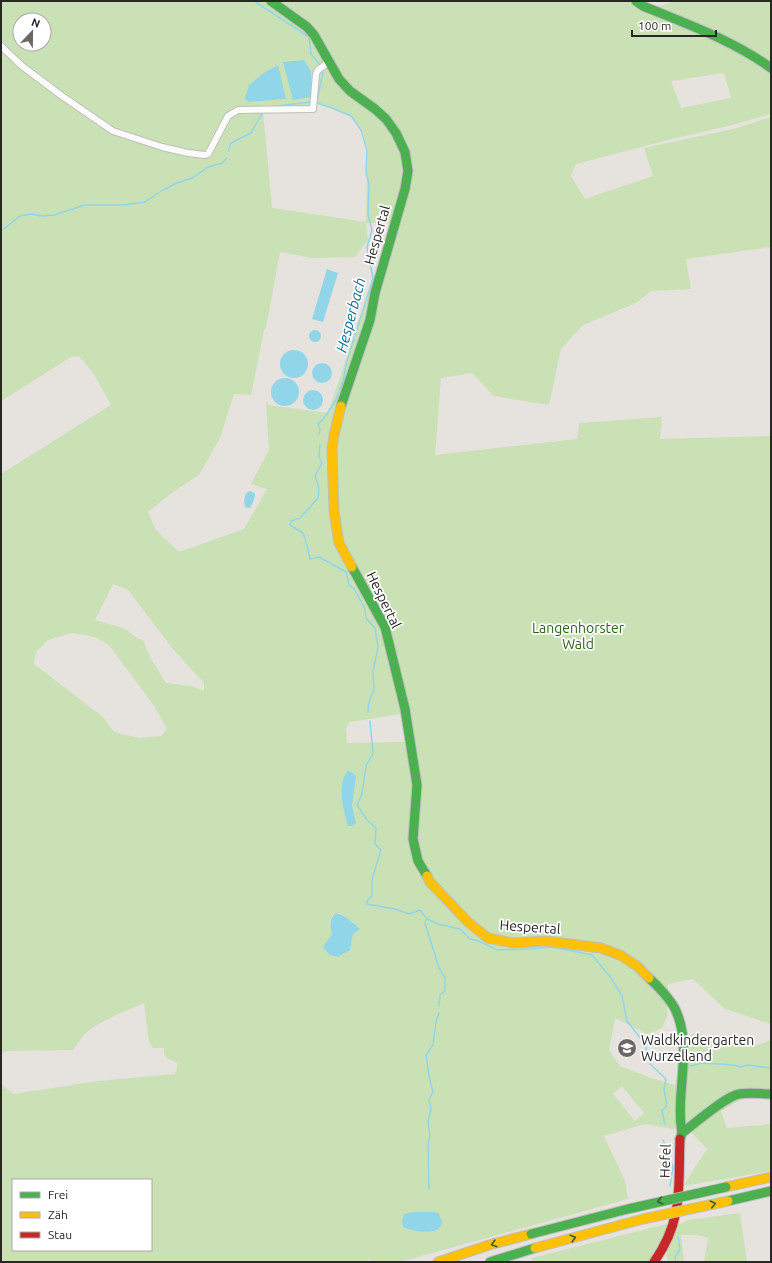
<svg xmlns="http://www.w3.org/2000/svg" width="772" height="1263" viewBox="0 0 772 1263" font-family="Ubuntu,sans-serif">
  <style>
    .green { fill: #cae1b5; fill-rule: evenodd }
    .water { fill: #91d6e8 }
    .lines { fill: none; stroke-linecap: round; stroke-linejoin: round }
    .stream { stroke: #91d6e8; stroke-width: 1.5 }
    .street-casing { stroke: #bfbebf; stroke-width: 8 }
    .fast-casing { stroke: #bfbebf; stroke-width: 11 }
    .slow-casing { stroke: #bfbebf; stroke-width: 11 }
    .jam-casing { stroke: #bfbebf; stroke-width: 11 }
    .street { stroke: #fbfbfa; stroke-width: 6 }
    .fast { stroke: #4caf50; stroke-width: 9 }
    .slow { stroke: #ffc107; stroke-width: 9 }
    .jam { stroke: #c62828; stroke-width: 9 }
    .fast-bridge-casing { stroke: #c3c1c0; stroke-width: 11; stroke-linecap: butt }
    .slow-bridge-casing { stroke: #c3c1c0; stroke-width: 11; stroke-linecap: butt }
    .fast-bridge { stroke: #4caf50; stroke-width: 9 }
    .slow-bridge { stroke: #ffc107; stroke-width: 9 }
    .oneway { stroke: #365d37 }
    .labels { text-anchor: middle; stroke-width: 3.5; stroke-linejoin: round; paint-order: stroke }
    .street-label { font-size: 14px; fill: #272727; stroke: #fff }
    .park-label { font-size: 14px; fill: #2d621a; stroke: #fff }
    .poi-label { font-size: 14px; fill: #272727; stroke: #fff; text-anchor: start }
    .water-label { font-size: 15px; font-style: italic; fill: #0f6e94; stroke: #fff }
  </style>
  <rect width="100%" height="100%" fill="#e6e2dd"/>
  <g class="green">
    <path d="M1 1H629L645 12 707 34 771 70V114L732 125 668 140 576 164 571 176 585 199 653 176 644 148 733 129 771 117V247L686 259 691 289 651 291 636 303 583 325 561 349 549 405 494 396 472 373 441 378 435 455 577 439 579 423 662 417 660 439 771 436V1024L725 1009 693 979 668 984 667 1017 662 1028 647 1034 615 1018 609 1050 620 1066 651 1078 675 1085 691 1034 754 1046 771 1040V1098L747 1096 721 1111 727 1128 771 1124V1171L683 1186 707 1149 691 1132 645 1124 604 1136 625 1181 628 1199 400 1262H372L368 1258 369 1262H1V1084L14 1094 98 1081 175 1074 178 1063 167 1058 164 1054V1048H153L149 1042 144 1003C129 1010 99 1021 87 1032 81 1038 77 1044 73 1050L6 1051 1 1054V474L111 405 94 374 79 356 71 357 1 401ZM20 20H44V44H20ZM724 73 731 98 681 108 671 81ZM314 102 332 107 351 116 362 129 368 150 367 173 366 222 272 208 263 111 313 108ZM386 123 407 152 404 194 381 255 328 413 269 405 266 401 269 450 251 484 267 489 244 529 179 552 156 530 148 512 173 492 199 475 220 438 234 394 251 395 264 330 266 328 280 252 312 258 355 257 368 240 366 223H392L405 174 406 153ZM113 584 128 590 173 649 204 683V691L192 686 166 683 151 659 143 640 138 639 124 628 95 620ZM71 633C87 635 96 636 109 645L155 707 167 729 161 736 139 738 114 732 103 717 34 664 36 652 48 640ZM401 714 404 729 405 742 347 743 346 727 350 722ZM339 913 354 923 353 934 350 950 323 947 332 934 330 922 333 914ZM622 1086 644 1113 635 1121 613 1094ZM13 1180H151V1250H13Z"/>
    <polygon points="677,1 771,1 771,67 656,7"/>
    <polygon points="740,1213 747,1262 704,1262 708,1238 697,1235 681,1235 684,1262 669,1262 666,1256 676,1226 688,1220"/>
    <polygon points="671,1223 654,1262 533,1262 532,1258"/>
  </g>
  <g class="water">
    <polygon points="304,60 311,71 311,97 293,100 283,62"/>
    <polygon points="278,65 286,99 248,102 245,98 249,85 265,72"/>
    <polygon points="327,269 338,273 323,322 312,319"/>
    <circle cx="315" cy="336" r="6"/>
    <circle cx="294" cy="364" r="14"/>
    <circle cx="322" cy="373" r="10"/>
    <circle cx="285" cy="392" r="14"/>
    <circle cx="313" cy="400" r="10"/>
    <path d="M249 491 255 493 254 500 250 508 245 507C244 501 243 495 249 491Z"/>
    <path d="M348 771 353 773 356 777 352 806 356 823 352 826H348C344 812 336 783 348 771Z"/>
    <path d="M336 913C345 915 353 923 360 929L353 934 350 950 338 957 330 955 323 947 332 934C330 926 329 918 336 913Z"/>
    <path d="M413 1212H434L439 1213 442 1222C441 1224 441 1227 439 1228 433 1235 410 1231 403 1227L402 1220 404 1214Z"/>
  </g>
  <g class="lines">
    <g class="stream">
      <polyline points="254,1 309,37 311,54 320,65"/>
      <polyline points="316,103 323,74 322,70"/>
      <polyline points="317,103 332,108 351,116 361,130 367,150 366,173 369,184 368,214 372,230 367,247 373,278 347,361 343,381 336,400 324,418 318,424 320,430 319,434"/>
      <polyline points="269,107 311,102"/>
      <polyline points="228,151 231,143 251,133 263,112"/>
      <polyline points="1,231 20,216 31,214 42,216 54,215 85,205 123,205 145,202 163,190 177,183 192,178 208,167 222,163 227,158"/>
      <polyline points="320,445 319,456 322,463 315,476 319,488 318,498 300,518 291,521 290,525 303,533 307,545 310,559 319,557 346,572 349,585 355,590 365,609 366,618 375,628 378,647 373,672 374,689 369,702 368,712"/>
      <polyline points="370,721 373,753 366,766 362,794 357,805 367,820 376,828 375,844 381,850 372,879 372,896 367,901 367,904 395,909 409,914 420,910 427,919 438,924 460,929 470,939 479,941 497,950 529,949 553,947 592,955 611,978 622,996 627,1021 645,1044 650,1064 666,1079 664,1090 667,1105 662,1111 665,1124"/>
      <polyline points="426,920 425,923 439,968 445,978 445,991 440,995 439,1006"/>
      <polyline points="691,1066 702,1063 734,1065 741,1067 747,1065 771,1068"/>
      <polyline points="663,1140 673,1167 670,1186"/>
      <polyline points="429,1189 428,1143 430,1136 428,1121 431,1109 429,1100 433,1092 429,1076 426,1055 433,1045 436,1022 439,1013"/>
      <polyline points="676,1262 675,1257 680,1249 678,1237"/>
    </g>
    <g class="street-casing">
      <polyline id="street" points="1,46 22,66 62,96 113,131 162,147 188,153 205,155 208,154 228,116 238,110 313,109 316,74 318,70 329,62"/>
    </g>
    <g class="fast-casing">
      <g id="fast">
        <polyline points="271,1 307,27 314,35 339,79 350,91 375,109 386,119 396,133 405,152 408,171 405,189 375,293 370,320 341,406"/>
        <path d="M636 1 643 6C687 24 732 40 771 68"/>
        <polyline points="352,567 385,627 405,709 417,785 413,839 418,861 427,876"/>
        <path d="M649 978C657 985 672 1001 676 1011 693 1049 675 1093 682 1133"/>
        <path d="M680 1139 682 1133C694 1124 726 1096 739 1094 750 1092 761 1094 771 1094"/>
        <polyline points="728,1201 771,1191"/>
        <polyline points="490,1262 535,1248"/>
      </g>
    </g>
    <g class="slow-casing">
      <g id="slow">
        <polyline points="341,406 334,435 332,449 334,511 339,543 352,567"/>
        <polyline points="427,876 430,882 468,922 488,938 513,943 546,941 601,948 620,955 637,966 649,978"/>
        <polyline points="726,1187 771,1177"/>
        <polyline points="438,1262 489,1245 531,1234"/>
      </g>
    </g>
    <g class="jam-casing">
      <path id="jam" d="M654 1262C684 1219 678 1188 680 1139"/>
    </g>
    <use href="#street" class="street"/>
    <use href="#fast" class="fast"/>
    <use href="#slow" class="slow"/>
    <use href="#jam" class="jam"/>
    <g class="fast-bridge-casing">
      <polyline id="fast-bridge" points="531,1234 628,1209 726,1187"/>
    </g>
    <g class="slow-bridge-casing">
      <polyline id="slow-bridge" points="535,1248 643,1219 728,1201"/>
    </g>
    <use href="#fast-bridge" class="fast-bridge"/>
    <use href="#slow-bridge" class="slow-bridge"/>
  </g>
  <defs><path id="oneway-chevron" d="M-2-3.5L2.5 0L-2 3.5" fill="none" stroke-width="1.6" stroke-linecap="round" stroke-linejoin="round"/></defs>
  <g class="oneway">
    <use href="#oneway-chevron" transform="translate(660 1201) rotate(167)"/>
    <use href="#oneway-chevron" transform="translate(713 1204) rotate(-12)"/>
    <use href="#oneway-chevron" transform="translate(573 1238) rotate(-16)"/>
    <use href="#oneway-chevron" transform="translate(494 1244) rotate(164)"/>
  </g>
  <defs>
    <g id="school-disc" transform="scale(1)"><circle r="9.5" fill="#6a6867" stroke="#fff"/><path d="M0-5L7-2L0 1L-7-2ZM-4 1L0 2.5L4 1V4Q0 6-4 4Z" fill="#fff"/></g>
  </defs>
  <g fill-rule="evenodd">
    <use href="#school-disc" x="627" y="1048"/>
  </g>
  <g class="labels">
    <g class="street-label">
      <text transform="translate(377 235) rotate(-74)" y="5">Hespertal</text>
      <text transform="translate(384 600) rotate(64)" y="5">Hespertal</text>
      <text transform="translate(530 927) rotate(4)" y="5">Hespertal</text>
      <text transform="translate(665 1161) rotate(-88)" y="5">Hefel</text>
    </g>
    <g class="park-label">
      <text x="578" y="633">Langenhorster<tspan x="578" dy="16">Wald</tspan></text>
    </g>
    <g class="poi-label">
      <text x="641" y="1045">Waldkindergarten<tspan x="641" dy="16">Wurzelland</tspan></text>
    </g>
    <g class="water-label">
      <text transform="translate(351 315) rotate(-75)" y="5">Hesperbach</text>
    </g>
  </g>
  <rect width="772" height="1263" fill="none" stroke="#272727" stroke-width="4"/>
  <rect x="12" y="1179" width="140" height="72" fill="#ffffff" stroke="#a9a9a9"/>
  <rect x="20" y="1192" width="20" height="6" fill="#4caf50" stroke="#a9a9a9"/>
  <text x="48" y="1199" font-size="12" fill="#272727">Frei</text>
  <rect x="20" y="1212" width="20" height="6" fill="#ffc107" stroke="#a9a9a9"/>
  <text x="48" y="1219" font-size="12" fill="#272727">Zäh</text>
  <rect x="20" y="1232" width="20" height="6" fill="#c62828" stroke="#a9a9a9"/>
  <text x="48" y="1239" font-size="12" fill="#272727">Stau</text>
  <g transform="translate(32 32) rotate(22)"><circle r="19" fill="#ffffff" stroke="#a9a9a9"/>
  <path d="M0-3L7 15L0 10L-7 15Z" fill="#6a6867"/>
  <text y="-6" font-size="11" font-weight="bold" text-anchor="middle" fill="#272727">N</text>
  </g>
  <path d="M632 30v6h84v-6" fill="none" stroke="#272727" stroke-width="2"/>
  <text x="638" y="30" font-size="12" fill="#272727" stroke="#ffffff" stroke-width="3" paint-order="stroke">100 m</text>
</svg>
